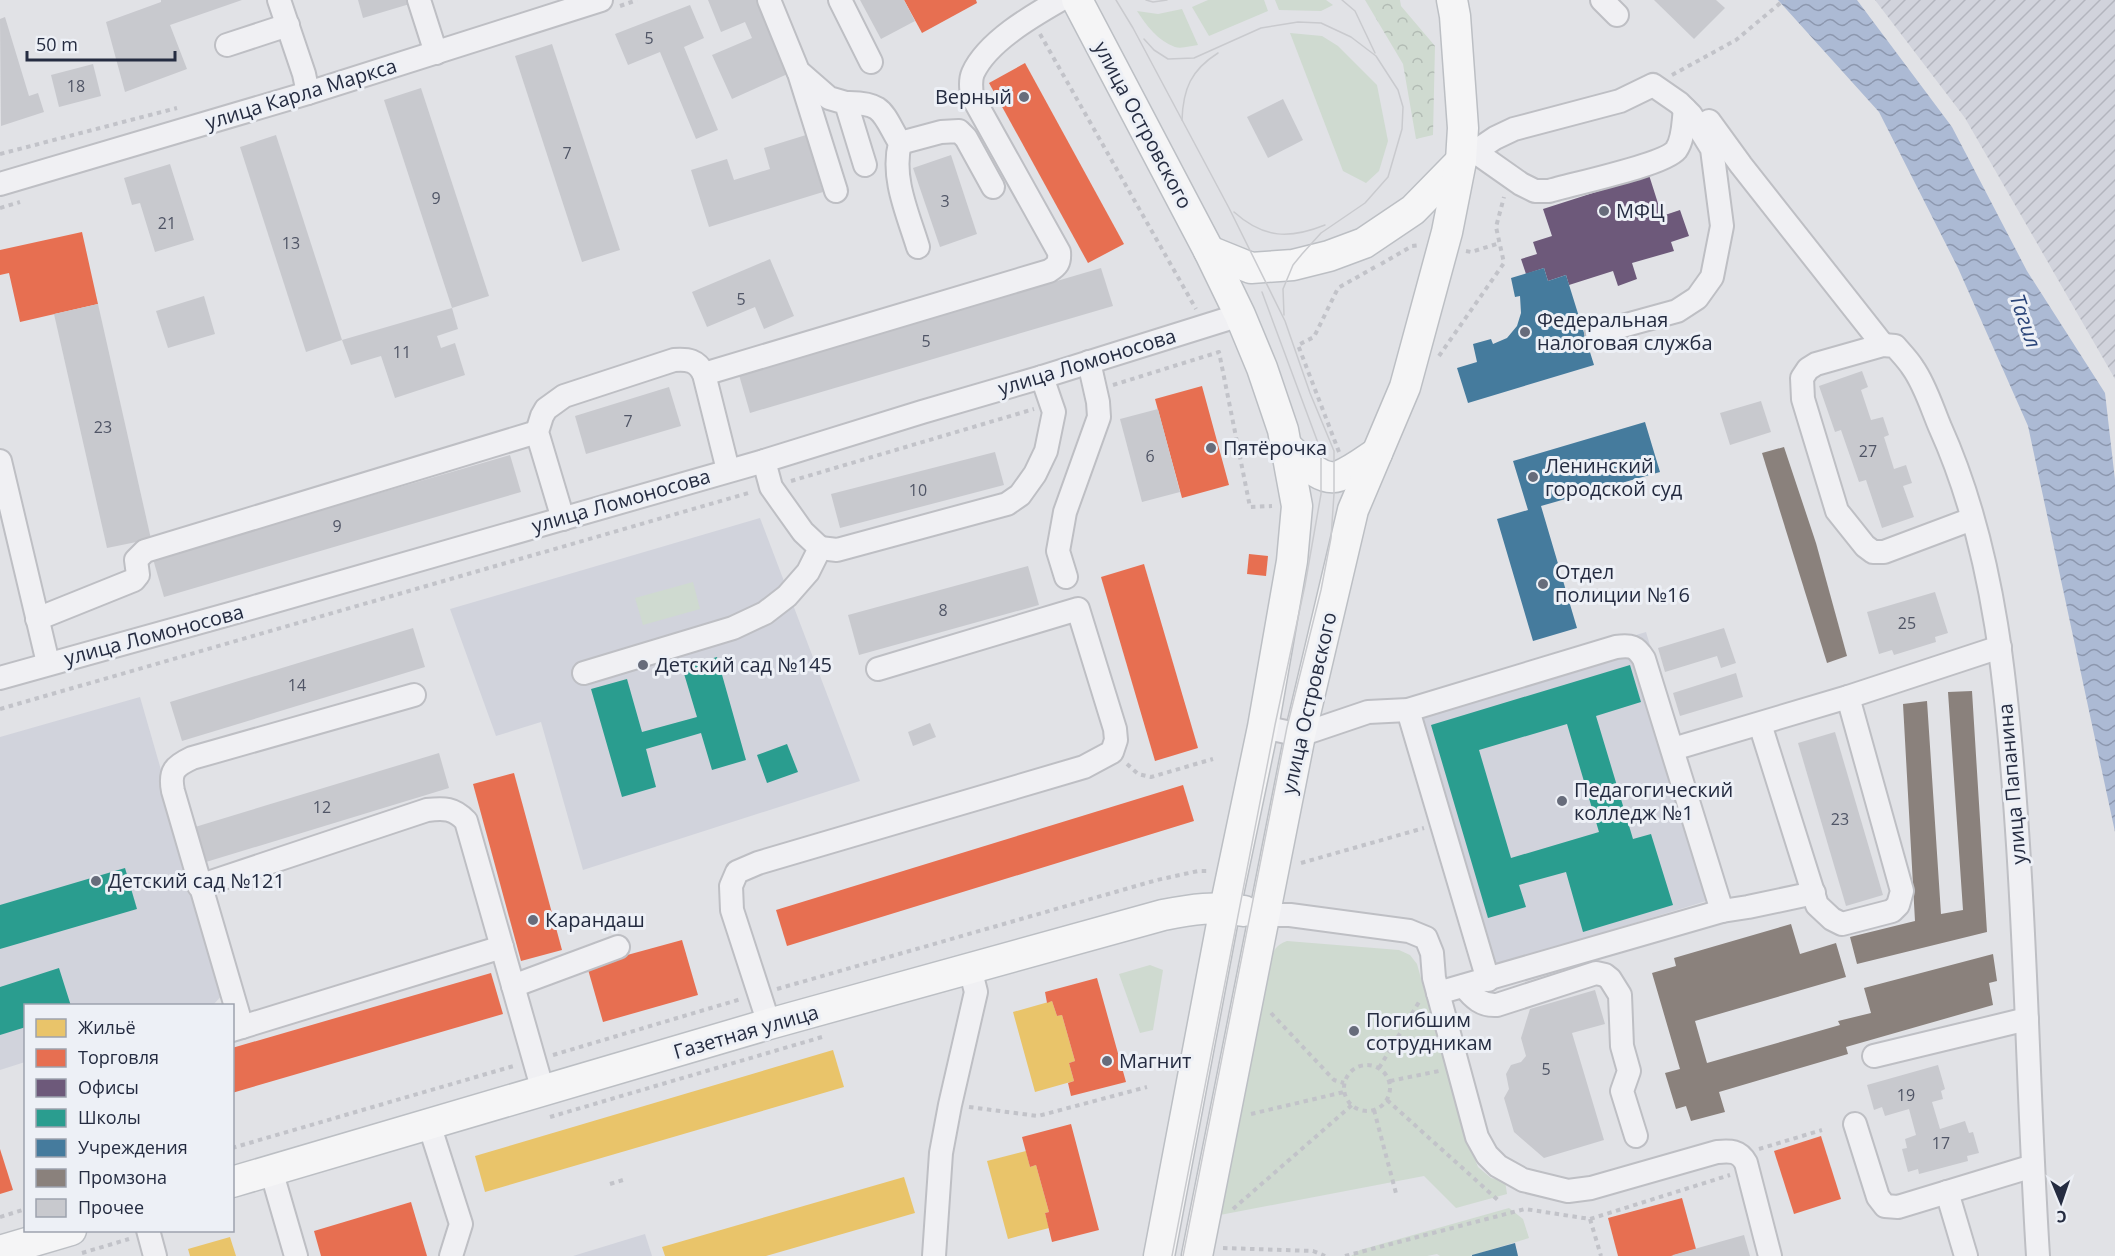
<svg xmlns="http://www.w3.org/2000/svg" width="2115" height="1256" viewBox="0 0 2115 1256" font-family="'Open Sans',sans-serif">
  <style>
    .built { fill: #d1d3dc }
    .industrial { fill: url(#industrial-furrows) }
    .green { fill: #cfdad0 }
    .forest { fill: url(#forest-crowns) }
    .water { fill: url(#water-waves) }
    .homes { fill: #e9c46a }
    .shops { fill: #e76f51 }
    .offices { fill: #6d597a }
    .schools { fill: #2a9d8f; fill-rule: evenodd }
    .public { fill: #457b9d }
    .industry { fill: #8a817c }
    .building { fill: #c8c9ce }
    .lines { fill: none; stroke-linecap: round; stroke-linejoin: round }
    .minor-casing { stroke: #bebfc4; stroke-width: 26 }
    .major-casing { stroke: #bcbfc4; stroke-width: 33 }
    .path { stroke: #c2c3c9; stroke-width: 4; stroke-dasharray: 4.5 4.5; stroke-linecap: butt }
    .minor { stroke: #f0f0f3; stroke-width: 22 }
    .major { stroke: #f5f5f6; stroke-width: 30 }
    .tram { stroke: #c9cace; stroke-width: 1.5 }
    .poi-dot { fill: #676c7b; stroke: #edf0f6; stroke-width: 2 }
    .labels { text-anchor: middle; stroke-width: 6; stroke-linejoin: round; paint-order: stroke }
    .number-label { font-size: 16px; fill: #505566 }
    .street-label { font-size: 20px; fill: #252c41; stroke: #edf0f6 }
    .poi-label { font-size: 20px; fill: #252c41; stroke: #edf0f6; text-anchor: start }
    .water-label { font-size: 21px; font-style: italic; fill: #2b4579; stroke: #edf0f6 }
  </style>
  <defs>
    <pattern id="industrial-furrows" width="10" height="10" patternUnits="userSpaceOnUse" patternTransform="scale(1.5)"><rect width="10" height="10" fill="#d1d3dc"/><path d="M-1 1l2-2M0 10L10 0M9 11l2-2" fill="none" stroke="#b3b5be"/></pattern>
    <pattern id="forest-crowns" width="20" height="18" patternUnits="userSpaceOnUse" patternTransform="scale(1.5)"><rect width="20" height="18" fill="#cfdad0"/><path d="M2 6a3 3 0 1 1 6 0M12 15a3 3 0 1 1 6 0" fill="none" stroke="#b2bbb4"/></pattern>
    <pattern id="water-waves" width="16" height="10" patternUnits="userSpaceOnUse" patternTransform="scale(1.5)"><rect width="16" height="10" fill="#acbad4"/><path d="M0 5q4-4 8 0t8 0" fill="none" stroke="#8c97ae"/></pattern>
  </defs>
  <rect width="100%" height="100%" fill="#e1e2e6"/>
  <g class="built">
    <polygon points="760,518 860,781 583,870 541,722 496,736 450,609"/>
    <polygon points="1646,632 1726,895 1477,971 1397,707"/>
    <polygon points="140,697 225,992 213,1005 26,1006 25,1062 0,1070 0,737"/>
    <polygon points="645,1234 652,1256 573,1256"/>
  </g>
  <polygon class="industrial" points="1875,0 2115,0 2115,379 1965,118"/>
  <g class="green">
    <polygon points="1208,0 1264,0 1268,11 1209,36 1192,7"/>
    <polygon points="1275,0 1326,0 1333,5 1321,11 1279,10"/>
    <path d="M1182 9 1198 45C1191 46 1181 49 1175 47 1158 41 1146 25 1137 11L1158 14Z"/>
    <polygon points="1290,33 1322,36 1338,46 1377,85 1388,141 1379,171 1366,183 1343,171"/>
    <polygon points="693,582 700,609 643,625 635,598"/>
    <path d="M1287 941 1399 950 1410 955 1417 964 1463 1130 1478 1167 1491 1178 1505 1181 1507 1194 1456 1208 1424 1176 1220 1215 1269 963C1273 952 1275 945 1287 941Z"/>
    <polygon points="1150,965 1163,970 1153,1030 1140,1033 1119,974"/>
    <polygon points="1509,1208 1523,1219 1529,1238 1470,1256 1440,1256 1437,1254 1427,1256 1351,1256 1360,1250"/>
  </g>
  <polygon class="forest" points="1365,0 1400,0 1401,6 1435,46 1433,135 1416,139 1403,64"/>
  <polygon class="water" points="1778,0 1857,0 1952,127 2027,271 2105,393 2115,480 2115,832 2028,426 1958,268 1879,112"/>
  <g class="homes">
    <polygon points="1052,1001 1057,1016 1062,1015 1075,1061 1069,1063 1074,1081 1035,1092 1013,1012"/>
    <polygon points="833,1050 844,1087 485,1192 475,1156"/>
    <polygon points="1026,1151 1030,1167 1036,1165 1049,1212 1045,1213 1049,1228 1008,1239 987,1161"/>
    <polygon points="904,1177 915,1213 766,1256 665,1256 662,1247"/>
    <polygon points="230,1237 236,1256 190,1256 188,1249"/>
  </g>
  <g class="shops">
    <polygon points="904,0 976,0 977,3 922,33"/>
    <polygon points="1025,63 1124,244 1088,263 989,83"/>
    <polygon points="82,232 98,304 20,322 9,273 0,275 0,250"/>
    <polygon points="1202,386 1229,485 1182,498 1155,399"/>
    <polygon points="1249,554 1268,556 1266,576 1247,574"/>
    <polygon points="1144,564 1198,748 1155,761 1101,577"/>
    <polygon points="514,773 562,950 521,961 473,784"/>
    <polygon points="1183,785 1194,821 787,946 776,910"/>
    <polygon points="682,940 698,995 603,1022 587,966"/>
    <polygon points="491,973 503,1014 232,1093 232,1048"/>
    <polygon points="1097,978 1126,1082 1071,1096 1068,1083 1074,1081 1069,1063 1075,1061 1062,1015 1057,1016 1052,1001 1047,1003 1045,992"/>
    <polygon points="1071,1124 1099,1230 1052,1242 1045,1213 1049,1212 1036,1165 1030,1167 1022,1137"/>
    <polygon points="1821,1136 1841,1199 1794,1214 1774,1151"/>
    <polygon points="0,1149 13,1190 0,1194"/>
    <polygon points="1682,1198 1696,1249 1671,1256 1618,1256 1608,1218"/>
    <polygon points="411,1202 427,1256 321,1256 314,1231"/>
  </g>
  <polygon class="offices" points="1649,175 1662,216 1680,210 1689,236 1671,242 1674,251 1632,263 1637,279 1618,286 1613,271 1569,285 1566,275 1548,281 1544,268 1526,274 1521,259 1537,254 1533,242 1552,236 1543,209"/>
  <g class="schools">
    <polygon points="717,657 746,760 712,770 701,733 646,749 656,787 622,797 591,689 627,679 642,732 697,717 682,667"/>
    <path d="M1630 665 1641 702 1596 716 1633 839 1651 834 1673 905 1583 932 1566 872 1519 885 1526 907 1488 918 1431 725ZM1567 724 1599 832 1511 858 1479 750Z"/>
    <polygon points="787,744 798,772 767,783 757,755"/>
    <polygon points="125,868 137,909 0,949 0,905"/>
    <polygon points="59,968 71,1006 26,1006 26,1027 0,1035 0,987"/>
  </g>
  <g class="public">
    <polygon points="1544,268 1548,281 1566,275 1594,365 1468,403 1457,368 1477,362 1473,344 1491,339 1493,344 1507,338 1517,326 1521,313 1520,296 1515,297 1511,278"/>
    <polygon points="1645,422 1660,472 1541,506 1577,628 1533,641 1497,519 1528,510 1513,461"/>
    <polygon points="1515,1243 1518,1256 1472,1256 1472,1255"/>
  </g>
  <g class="industry">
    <polygon points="1784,447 1816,543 1847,656 1827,663 1762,453"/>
    <polygon points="1972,691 1987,932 1857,964 1850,937 1915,921 1903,704 1927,701 1941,914 1963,910 1948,692"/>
    <polygon points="1791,924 1800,954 1836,943 1846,977 1695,1021 1707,1063 1840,1025 1838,1021 1871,1013 1864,988 1993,954 1997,981 1989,983 1993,1005 1846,1047 1848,1054 1719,1092 1725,1112 1691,1121 1686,1106 1676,1109 1665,1073 1680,1069 1652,973 1676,966 1674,958"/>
  </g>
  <g class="building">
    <polygon points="161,0 242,0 170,25 187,69 125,92 106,22 161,2"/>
    <polygon points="358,0 412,0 413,3 363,18"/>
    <polygon points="708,0 760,0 792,72 732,99 712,55 752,38 745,22 721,32"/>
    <polygon points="860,0 904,0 915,21 881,39"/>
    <polygon points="1654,0 1716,0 1725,8 1694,39"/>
    <polygon points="690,5 704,38 684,47 718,130 696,139 660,52 628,65 615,34"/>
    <polygon points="5,17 29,96 38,93 44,112 1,126 0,19"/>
    <polygon points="552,44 620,250 582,262 515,56"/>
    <polygon points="93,64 101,96 59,107 51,75"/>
    <polygon points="421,88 489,296 452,308 384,100"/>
    <polygon points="1283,99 1303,140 1268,158 1247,117"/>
    <polygon points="276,135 342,340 306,352 240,147"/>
    <polygon points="806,135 823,192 709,227 691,170 727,159 734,180 770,169 764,148"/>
    <polygon points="951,155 977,234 940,247 913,168"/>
    <polygon points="170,164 194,240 155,252 140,203 132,205 124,178"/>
    <polygon points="770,259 794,316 764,329 755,307 707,327 692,292"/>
    <polygon points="1101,268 1113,306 750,413 739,375"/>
    <polygon points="204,296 215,334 168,348 156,311"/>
    <polygon points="98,304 151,539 107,548 54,314"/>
    <polygon points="452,308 458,329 437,336 441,348 455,343 465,375 395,398 381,356 351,365 342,340"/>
    <polygon points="1862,371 1868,387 1861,390 1871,420 1883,417 1889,435 1884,437 1894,469 1906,465 1912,483 1903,486 1914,517 1882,528 1866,480 1859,482 1841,430 1835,432 1819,386"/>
    <polygon points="669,387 681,426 586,454 575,416"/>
    <polygon points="1761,401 1771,432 1730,445 1720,413"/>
    <polygon points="1158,409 1180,492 1142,502 1120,419"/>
    <polygon points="995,452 1004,485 840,528 831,494"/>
    <polygon points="510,455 521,492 164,597 153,559"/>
    <polygon points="1028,566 1039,605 859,655 848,615"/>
    <polygon points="1935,592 1948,633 1935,637 1936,642 1894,655 1892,650 1879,654 1867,612"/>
    <polygon points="413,628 425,667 182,741 170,702"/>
    <polygon points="1724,628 1736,663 1721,668 1717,656 1665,672 1658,648"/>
    <polygon points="1736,673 1743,697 1680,716 1673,693"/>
    <polygon points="930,723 936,737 913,746 908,732"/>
    <polygon points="1835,732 1883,895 1846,906 1798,743"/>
    <polygon points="439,753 449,788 206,862 195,827"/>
    <polygon points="1595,990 1605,1024 1572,1033 1604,1140 1544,1158 1514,1132 1504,1098 1509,1089 1506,1074 1511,1065 1521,1062 1526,1056 1521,1038 1530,1009"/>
    <polygon points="1938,1065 1945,1089 1941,1091 1943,1099 1932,1102 1940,1129 1965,1121 1969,1133 1973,1132 1979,1153 1967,1156 1968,1161 1919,1174 1918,1169 1908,1172 1902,1149 1907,1148 1905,1139 1916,1135 1909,1109 1885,1116 1882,1107 1874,1110 1867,1085"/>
    <polygon points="1744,1235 1750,1256 1673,1256 1673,1255"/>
  </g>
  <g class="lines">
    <g class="minor-casing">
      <g id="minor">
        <polyline points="279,0 304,74 308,93"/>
        <polyline points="419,0 436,53"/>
        <polyline points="769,0 798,71 829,98 846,103 865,165"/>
        <polyline points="840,0 871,62"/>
        <polyline points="1602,0 1617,15"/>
        <polyline points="227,45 288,25"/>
        <polyline points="799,73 836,191"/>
        <path d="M846 103C884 102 882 113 900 143 891 178 908 214 918 247"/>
        <polyline points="1709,121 1741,165 1883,345"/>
        <polyline points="900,143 941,132 959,131 966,138 993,187"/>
        <path d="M1474 151 1521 184 1535 191H1549C1572 184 1664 165 1676 150 1684 139 1683 122 1685 109"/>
        <polyline points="1461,161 1495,138 1514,129 1620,101 1653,85 1679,103 1691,115 1712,149 1722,226 1712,277 1697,298 1677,311 1597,333"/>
        <polyline points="0,184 308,93 601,0"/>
        <path d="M704 374 1049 271C1057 266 1060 263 1059 252L972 96C971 88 970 80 973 73 987 42 1032 16 1060 0"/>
        <polyline points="0,461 48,663"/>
        <path d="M563 519 537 432 542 416 546 409 564 396 674 360C688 359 697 360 704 374L728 470"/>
        <path d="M1972 519 1884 552H1873L1865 546 1837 511 1803 399 1802 378 1808 369 1816 364 1883 345 1895 346C1901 353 1908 360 1913 368 1925 385 1932 408 1940 427 1996 551 2008 696 2017 830 2027 972 2029 1114 2038 1256"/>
        <polyline points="820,548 837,550 1007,504 1020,495 1035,474 1046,451 1054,412 1042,377"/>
        <polyline points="1066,577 1058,551 1065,512 1099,417 1098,402 1089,362"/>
        <polyline points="37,619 134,580 138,575 136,560 145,551 537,432"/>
        <polyline points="584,673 733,628 765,613 787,596 808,572 820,548 803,532 771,487 764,461"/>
        <polyline points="0,678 251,608 764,461 922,412 1042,377 1240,315"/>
        <polyline points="1408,710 1488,980"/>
        <polyline points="1760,724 1817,905 1832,919 1842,924 1892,911 1898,905 1902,891 1848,697"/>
        <path d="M1263 727 1300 735 1368 712 1408 710 1616 647C1631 645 1636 646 1644 659L1722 911"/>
        <polyline points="1673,749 1848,697 2000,647"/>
        <path d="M199 886 427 810C444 808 454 808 466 821L543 1091"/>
        <path d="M1264 915H1290L1409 931 1426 938 1432 953 1434 978 1477 1137 1487 1155 1498 1166 1523 1180 1568 1191 1591 1188 1717 1152C1730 1151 1739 1150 1746 1163L1770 1256"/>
        <polyline points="513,986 618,947"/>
        <path d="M1464 986C1473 998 1482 1006 1497 1005L1596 973 1605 975 1610 979 1620 995 1622 1046 1629 1071 1622 1091 1636 1136"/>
        <polyline points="1438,993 1722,911 1748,907 1814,893"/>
        <polyline points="769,1024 732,910 731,886 737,872 758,863 1084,767 1112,752 1116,740 1115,729 1078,609 878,669"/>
        <path d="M242 1027 173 791C169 771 175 766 192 758L414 695"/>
        <polyline points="232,1030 502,947"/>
        <polyline points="1874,1056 2027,1019"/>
        <polyline points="429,1124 461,1224 451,1256"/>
        <polyline points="1855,1124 1878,1197 1885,1206 1898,1207 2033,1166"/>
        <polyline points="271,1170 296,1256"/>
        <polyline points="1947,1192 1966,1256"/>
        <polyline points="148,1230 155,1256"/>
        <polyline points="934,1256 941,1153 950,1105 976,992 970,968"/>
      </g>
    </g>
    <g class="major-casing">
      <g id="major">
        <polyline points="1077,0 1209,251 1240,315 1262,368 1283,430 1297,506 1292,561 1263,727 1225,908 1159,1256"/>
        <polyline points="1209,251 1251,268 1293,265 1329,256 1364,243 1413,210 1461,161"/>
        <path d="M1286 446C1299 457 1320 483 1339 476 1352 471 1365 461 1377 453"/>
        <path d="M232 1182 769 1024 1163 915C1193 909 1214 906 1244 911"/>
        <polyline points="0,1251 71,1230"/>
        <polyline points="1197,1256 1300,735 1353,510 1405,387 1447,232 1461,161 1463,128 1455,16 1452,0"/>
      </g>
    </g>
    <g class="path">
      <polyline points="620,6 637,0"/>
      <polyline points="1040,34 1196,309"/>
      <polyline points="1672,75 1736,40 1784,0"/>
      <polyline points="0,154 177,108"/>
      <polyline points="0,208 20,202"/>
      <polyline points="1466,251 1471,252 1500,243"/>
      <polyline points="1381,264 1412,246 1420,245"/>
      <polyline points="1439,356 1504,263 1496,227 1504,197"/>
      <polyline points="1113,385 1219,352 1250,507 1272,506"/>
      <polyline points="1339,452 1298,345 1314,337 1338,288 1375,267"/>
      <polyline points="791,481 1034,409"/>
      <polyline points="0,709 752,492"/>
      <polyline points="1127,764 1138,774 1151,777 1213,759"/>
      <polyline points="1301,863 1424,828"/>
      <polyline points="777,989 1157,880 1198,871 1210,871"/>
      <polyline points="1271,1013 1334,1080 1344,1083"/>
      <polyline points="553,1055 741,999"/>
      <circle cx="1367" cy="1088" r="23"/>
      <polyline points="1379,1068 1419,1002"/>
      <polyline points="1390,1081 1439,1071"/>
      <polyline points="1387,1100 1499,1201"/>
      <polyline points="969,1107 1038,1116 1147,1087"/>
      <polyline points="1374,1110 1397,1197"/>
      <polyline points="1251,1114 1344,1092"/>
      <polyline points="550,1117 822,1037"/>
      <polyline points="232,1148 517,1065"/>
      <polyline points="1759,1149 1822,1130"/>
      <polyline points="610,1184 626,1179"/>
      <polyline points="1233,1209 1352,1105"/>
      <polyline points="0,1217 26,1209"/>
      <polyline points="1590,1219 1601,1256"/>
      <polyline points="1223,1248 1313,1251 1325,1256"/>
      <polyline points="82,1253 129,1239"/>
      <polyline points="1345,1256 1525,1209 1590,1219 1730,1175"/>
    </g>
    <use href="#minor" class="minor"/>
    <use href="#major" class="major"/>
    <g class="tram">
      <polyline points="1116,0 1133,28 1229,208 1285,321 1310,393 1334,451 1334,494 1331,538 1321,590 1287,727 1183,1256"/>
      <polyline points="1146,0 1153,2 1167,0"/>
      <polyline points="1342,0 1355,11 1375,53"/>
      <polyline points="1144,39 1154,50 1168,59 1194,58 1261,28 1298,22 1321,23 1351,37 1376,56 1398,90 1403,107 1402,129 1388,177 1365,203 1321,233 1302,254 1293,265 1283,289 1284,315"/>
      <path d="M1182 120C1183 89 1191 70 1218 53"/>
      <path d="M1234 212C1264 239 1290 239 1325 225"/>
      <polyline points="1172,1256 1275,725 1305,585 1321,494 1321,451 1262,292"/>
    </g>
  </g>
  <g class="poi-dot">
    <circle cx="1024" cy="97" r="6"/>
    <circle cx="1604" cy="211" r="6"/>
    <circle cx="1525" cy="332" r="6"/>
    <circle cx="1211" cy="448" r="6"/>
    <circle cx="1533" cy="477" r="6"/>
    <circle cx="1543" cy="584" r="6"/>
    <circle cx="643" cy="665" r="6"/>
    <circle cx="1562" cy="801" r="6"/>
    <circle cx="96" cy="881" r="6"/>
    <circle cx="533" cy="920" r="6"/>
    <circle cx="1354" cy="1031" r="6"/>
    <circle cx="1107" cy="1061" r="6"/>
  </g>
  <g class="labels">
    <g class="number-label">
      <text x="649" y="44">5</text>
      <text x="76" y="92">18</text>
      <text x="567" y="159">7</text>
      <text x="436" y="204">9</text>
      <text x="945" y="207">3</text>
      <text x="167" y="229">21</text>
      <text x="291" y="249">13</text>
      <text x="741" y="305">5</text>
      <text x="926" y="347">5</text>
      <text x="402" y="358">11</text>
      <text x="628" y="427">7</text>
      <text x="103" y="433">23</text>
      <text x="1868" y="457">27</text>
      <text x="1150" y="462">6</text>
      <text x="918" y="496">10</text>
      <text x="337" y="532">9</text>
      <text x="943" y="616">8</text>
      <text x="1907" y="629">25</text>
      <text x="297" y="691">14</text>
      <text x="322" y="813">12</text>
      <text x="1840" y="825">23</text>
      <text x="1546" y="1075">5</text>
      <text x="1906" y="1101">19</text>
      <text x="1941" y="1149">17</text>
    </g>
    <g class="street-label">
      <text transform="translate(301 94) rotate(-17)" y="7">улица Карла Маркса</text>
      <text transform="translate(1143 125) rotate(62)" y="7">улица Островского</text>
      <text transform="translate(1087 362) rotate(-17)" y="7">улица Ломоносова</text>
      <text transform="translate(621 501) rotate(-16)" y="7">улица Ломоносова</text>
      <text transform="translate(154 635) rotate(-15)" y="7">улица Ломоносова</text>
      <text transform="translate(1309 703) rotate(-77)" y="7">улица Островского</text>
      <text transform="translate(2012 784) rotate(-95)" y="7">улица Папанина</text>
      <text transform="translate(746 1032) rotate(-16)" y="7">Газетная улица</text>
    </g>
    <g class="poi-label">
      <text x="1012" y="104" text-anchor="end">Верный</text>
      <text x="1616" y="218">МФЦ</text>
      <text x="1537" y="327">Федеральная<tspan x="1537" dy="23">налоговая служба</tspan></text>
      <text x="1223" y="455">Пятёрочка</text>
      <text x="1545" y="473">Ленинский<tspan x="1545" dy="23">городской суд</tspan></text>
      <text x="1555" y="579">Отдел<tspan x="1555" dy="23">полиции №16</tspan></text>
      <text x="655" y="672">Детский сад №145</text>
      <text x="1574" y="797">Педагогический<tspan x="1574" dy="23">колледж №1</tspan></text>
      <text x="108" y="888">Детский сад №121</text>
      <text x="545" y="927">Карандаш</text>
      <text x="1366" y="1027">Погибшим<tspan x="1366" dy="23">сотрудникам</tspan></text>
      <text x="1119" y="1068">Магнит</text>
    </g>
    <g class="water-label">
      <text transform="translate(2025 321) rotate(71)" y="7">Тагил</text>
    </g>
  </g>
  <rect x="24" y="1004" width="210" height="228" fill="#edf0f6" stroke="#9da2ae" stroke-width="1.5"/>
  <rect x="36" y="1019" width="30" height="18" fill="#e9c46a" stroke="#9da2ae" stroke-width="1.5"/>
  <text x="78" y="1034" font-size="18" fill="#252c41">Жильё</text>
  <rect x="36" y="1049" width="30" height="18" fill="#e76f51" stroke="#9da2ae" stroke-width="1.5"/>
  <text x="78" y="1064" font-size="18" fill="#252c41">Торговля</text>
  <rect x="36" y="1079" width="30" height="18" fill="#6d597a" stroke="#9da2ae" stroke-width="1.5"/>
  <text x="78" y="1094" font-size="18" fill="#252c41">Офисы</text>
  <rect x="36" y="1109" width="30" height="18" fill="#2a9d8f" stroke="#9da2ae" stroke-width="1.5"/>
  <text x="78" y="1124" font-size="18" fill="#252c41">Школы</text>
  <rect x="36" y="1139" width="30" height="18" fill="#457b9d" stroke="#9da2ae" stroke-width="1.5"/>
  <text x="78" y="1154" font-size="18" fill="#252c41">Учреждения</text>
  <rect x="36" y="1169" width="30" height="18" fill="#8a817c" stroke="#9da2ae" stroke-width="1.5"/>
  <text x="78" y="1184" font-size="18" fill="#252c41">Промзона</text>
  <rect x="36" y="1199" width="30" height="18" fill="#c8c9ce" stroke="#9da2ae" stroke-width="1.5"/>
  <text x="78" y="1214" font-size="18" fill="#252c41">Прочее</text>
  <g transform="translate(2061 1202) rotate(178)" stroke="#edf0f6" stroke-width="4.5" paint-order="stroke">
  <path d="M0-4.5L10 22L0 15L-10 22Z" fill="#252c41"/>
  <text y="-9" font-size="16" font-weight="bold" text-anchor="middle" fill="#252c41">С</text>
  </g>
  <path d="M27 51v9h148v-9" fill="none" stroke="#252c41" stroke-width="3"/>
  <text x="36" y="51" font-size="18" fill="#252c41" stroke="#edf0f6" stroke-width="4.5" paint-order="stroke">50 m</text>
</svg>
